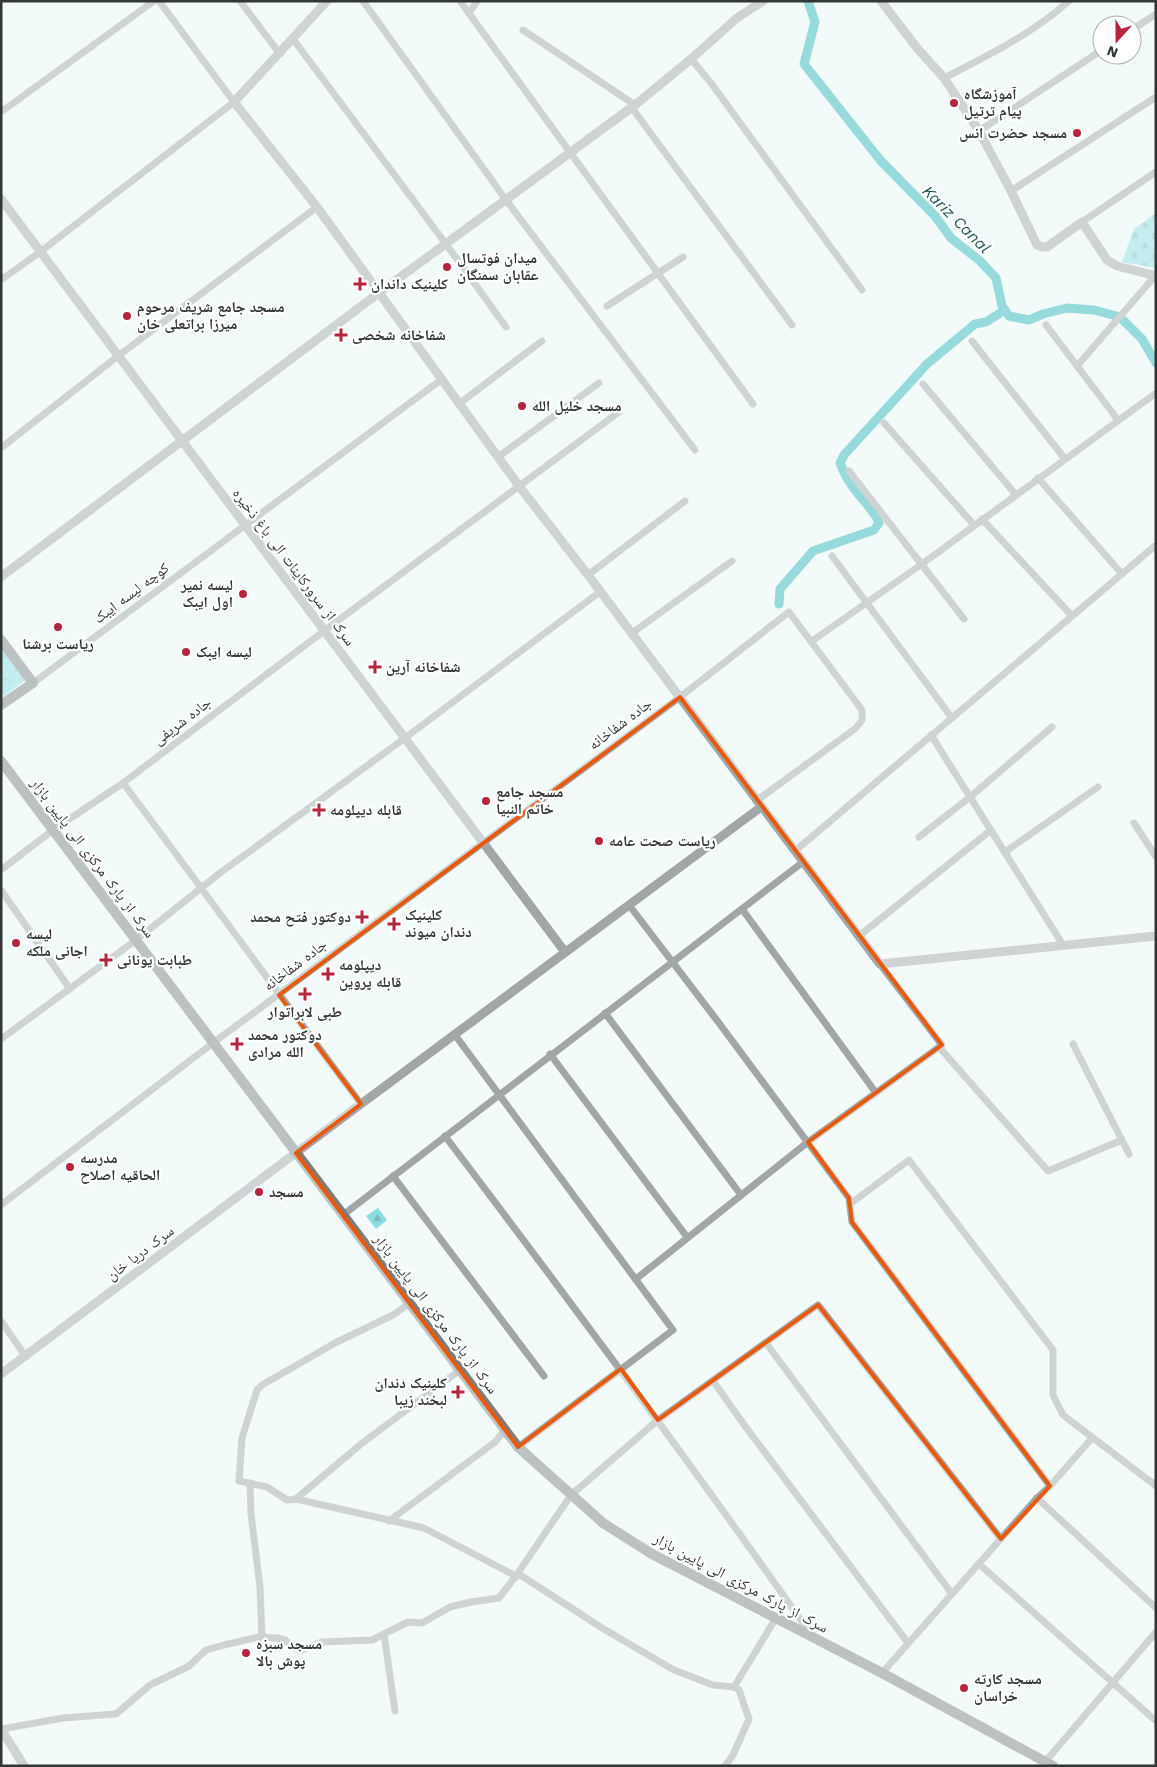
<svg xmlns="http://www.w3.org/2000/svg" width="1157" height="1767" viewBox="0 0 1157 1767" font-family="'Work Sans','Noto Naskh Arabic',sans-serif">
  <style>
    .forest { fill: url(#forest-firs) }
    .cemetery { fill: url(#cemetery-stones) }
    .park { fill: url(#park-crowns) }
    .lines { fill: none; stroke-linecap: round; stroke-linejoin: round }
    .canal { stroke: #29b4b6; stroke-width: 9 }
    .minor { stroke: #a3a6a6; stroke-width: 7 }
    .tertiary { stroke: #a3a6a6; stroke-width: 9 }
    .secondary { stroke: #7a7e7e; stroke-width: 10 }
    .marked { fill: none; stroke: #e8590c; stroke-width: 4; stroke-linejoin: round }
    .poi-dot { fill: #b62440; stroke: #fff; stroke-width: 2 }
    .labels { text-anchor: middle; stroke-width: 4.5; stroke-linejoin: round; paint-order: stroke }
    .poi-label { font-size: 15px; font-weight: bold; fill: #333636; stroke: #fff; text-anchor: start }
    .street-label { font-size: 15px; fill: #333636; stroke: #fff }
    .water-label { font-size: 16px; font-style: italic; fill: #205657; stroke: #fff }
  </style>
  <defs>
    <pattern id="forest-firs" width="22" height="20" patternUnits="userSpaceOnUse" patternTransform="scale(1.25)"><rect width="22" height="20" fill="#89dedf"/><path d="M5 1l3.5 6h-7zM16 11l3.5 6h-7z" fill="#77bfc0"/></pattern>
    <pattern id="cemetery-stones" width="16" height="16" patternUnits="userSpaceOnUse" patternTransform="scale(1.25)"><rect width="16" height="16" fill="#89dedf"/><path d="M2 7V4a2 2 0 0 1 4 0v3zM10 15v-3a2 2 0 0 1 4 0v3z" fill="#77bfc0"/></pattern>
    <pattern id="park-crowns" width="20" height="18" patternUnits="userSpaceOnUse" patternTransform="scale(1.25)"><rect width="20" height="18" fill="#89dedf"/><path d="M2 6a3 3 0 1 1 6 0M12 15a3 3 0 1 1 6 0" fill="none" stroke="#77bfc0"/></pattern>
  </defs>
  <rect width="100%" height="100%" fill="#f2fafa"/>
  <polygon class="forest" points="378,1208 387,1220 376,1229 366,1216"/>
  <polygon class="cemetery" points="1156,213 1156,268 1122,262 1134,229"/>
  <polygon class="park" points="1,645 27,679 1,698"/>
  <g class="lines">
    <g class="canal">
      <polyline points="808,1 815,22 804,64 881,161 935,216 951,238 980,261 996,278 1002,306 1009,316 1029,320 1043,314 1067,308 1094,310 1120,317 1142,339 1156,363"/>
      <path d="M779 604 780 589 813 551 874 530 879 523C875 512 866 504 858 494 850 484 844 474 840 463L844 455 927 364 975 324 986 322 1005 310"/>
    </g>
    <g class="minor">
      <polyline points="240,1 280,54"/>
      <polyline points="363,1 506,200 695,450"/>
      <polyline points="460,1 753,404"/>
      <polyline points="469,13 477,1"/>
      <polyline points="523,30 635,105"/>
      <polyline points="1132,30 1156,14"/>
      <polyline points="293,39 446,244 506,327"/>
      <polyline points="691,59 711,83 862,290"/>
      <path d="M944 78C987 56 1032 34 1069 1"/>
      <polyline points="632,108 792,325"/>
      <polyline points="1,112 154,1"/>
      <polyline points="979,131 1102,50"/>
      <polyline points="1011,191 1156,97"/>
      <polyline points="1082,222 1156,172"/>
      <polyline points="1,280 40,252 234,102 159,1"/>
      <polyline points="607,306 683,257"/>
      <polyline points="1046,325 1118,420"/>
      <polyline points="972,341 1065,459"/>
      <polyline points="1077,366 1155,276"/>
      <polyline points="923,384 1016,495"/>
      <polyline points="460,403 542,341"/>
      <polyline points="884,423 974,525"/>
      <polyline points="1,448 118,356 317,207"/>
      <polyline points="498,457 599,383"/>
      <polyline points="849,471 964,619"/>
      <polyline points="1038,478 1122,574"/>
      <polyline points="982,519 1072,616"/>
      <polyline points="832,556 952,718"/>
      <polyline points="588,575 685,501"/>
      <polyline points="632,633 732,561"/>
      <polyline points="812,641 922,564 1156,393"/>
      <polyline points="33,683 442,379"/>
      <polyline points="931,735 1063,945"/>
      <path d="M123 783C203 889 281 998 361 1104"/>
      <polyline points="1134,823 1156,857"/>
      <polyline points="919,837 970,797 1052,727"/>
      <polyline points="795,851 1156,545"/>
      <polyline points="1005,852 1098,787"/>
      <polyline points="1,870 53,830 123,783 324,631 619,412"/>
      <polyline points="1,890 70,989"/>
      <polyline points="629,905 719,1023 849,1198 852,1222 1050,1486"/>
      <polyline points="742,909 876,1093"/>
      <polyline points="859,936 991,830"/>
      <polyline points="605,1013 741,1195"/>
      <polyline points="455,1035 673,1330 518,1447"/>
      <polyline points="1,1039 136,940 220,873 405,738 601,591"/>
      <polyline points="1073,1044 1129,1154"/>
      <polyline points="939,1047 1048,1171 1122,1140"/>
      <polyline points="550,1054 687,1237"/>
      <path d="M445 1136C570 1301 693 1466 812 1636"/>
      <polyline points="393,1176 544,1376"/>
      <polyline points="850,1204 909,1160 1053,1350 1053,1395 1063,1415 1156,1486"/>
      <polyline points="1,1205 213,1043 680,697 789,612 862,710 862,720 856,728 756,801"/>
      <polyline points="343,1215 803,862"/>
      <polyline points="636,1279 808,1142 942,1045 880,964"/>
      <polyline points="410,1303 393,1315 335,1343 262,1385 257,1390 242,1438 239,1481 267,1487 287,1500 296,1499 424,1528 516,1576 522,1576 602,1628 674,1670 713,1685 734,1687 739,1690 749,1719 733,1755 725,1766"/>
      <polyline points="1,1321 26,1357"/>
      <polyline points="766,1343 952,1594"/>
      <polyline points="713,1381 745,1426 908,1643"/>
      <polyline points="250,1483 251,1514 260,1587 262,1637"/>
      <polyline points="1037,1498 1156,1608"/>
      <polyline points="296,1499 361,1444 460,1370"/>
      <polyline points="389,1521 495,1442 505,1430"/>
      <polyline points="979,1564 1156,1721"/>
      <polyline points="384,1634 395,1711"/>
      <polyline points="882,1673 1037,1498 1050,1486 1092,1438"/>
      <polyline points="734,1687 776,1618"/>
      <polyline points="2,1729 63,1718 116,1714 150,1685 189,1666 206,1650 224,1645 259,1637 277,1638 285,1640 293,1647 300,1651 322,1642 372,1640 408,1622 422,1623 450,1607 471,1602 499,1598 516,1576 571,1495 658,1420 818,1305 1001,1539"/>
      <polyline points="1045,1762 1156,1632"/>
    </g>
    <g class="tertiary">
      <polyline points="327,1 234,102 317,207 519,486 588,575 880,964 1156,936"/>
      <polyline points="881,1 917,48 944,78 979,131 1011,191 1037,245 1042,247 1047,247 1082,222 1107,260 1117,266 1156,276"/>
      <polyline points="1,199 565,952"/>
      <polyline points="1,577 380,292 635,105 691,59 737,18 763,1"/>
      <polyline points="1,1374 361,1104 761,807"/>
      <polyline points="1,1729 24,1766"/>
    </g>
    <g class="secondary">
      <polyline points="1,640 33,683 1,705"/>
      <polyline points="1,761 518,1447 603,1523 652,1554 882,1673 1053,1766"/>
    </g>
  </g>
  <path d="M0 0H1157V1767H0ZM680 697 942 1045 808 1142 849 1198 852 1222 1050 1486 1001 1539 818 1305 658 1420 621 1369 518 1447 296 1153 361 1104 279 995Z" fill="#f2fafa" fill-opacity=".55" fill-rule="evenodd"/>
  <path class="marked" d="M680 697 942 1045 808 1142 849 1198 852 1222 1050 1486 1001 1539 818 1305 658 1420 621 1369 518 1447 296 1153 361 1104 279 995Z"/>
  <g class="poi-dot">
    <circle cx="954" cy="103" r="5"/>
    <circle cx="1077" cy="133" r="5"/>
    <circle cx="447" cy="267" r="5"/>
    <path d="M357.5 276.5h5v5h5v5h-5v5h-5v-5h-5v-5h5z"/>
    <circle cx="127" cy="316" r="5"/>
    <path d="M338.5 327.5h5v5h5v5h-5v5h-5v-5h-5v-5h5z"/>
    <circle cx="522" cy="406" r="5"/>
    <circle cx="243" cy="594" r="5"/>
    <circle cx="58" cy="627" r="5"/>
    <circle cx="186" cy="652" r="5"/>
    <path d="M372.5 659.5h5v5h5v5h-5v5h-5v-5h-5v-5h5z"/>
    <circle cx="486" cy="801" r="5"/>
    <path d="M316.5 802.5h5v5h5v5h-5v5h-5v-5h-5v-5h5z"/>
    <circle cx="599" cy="841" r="5"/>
    <path d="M359.5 909.5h5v5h5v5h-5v5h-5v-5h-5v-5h5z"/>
    <path d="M391.5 916.5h5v5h5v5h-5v5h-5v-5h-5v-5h5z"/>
    <circle cx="16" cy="943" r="5"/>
    <path d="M103.5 952.5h5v5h5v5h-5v5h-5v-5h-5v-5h5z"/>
    <path d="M325.5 966.5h5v5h5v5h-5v5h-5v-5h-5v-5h5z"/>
    <path d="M302.5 986.5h5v5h5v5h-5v5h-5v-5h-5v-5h5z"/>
    <path d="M234.5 1036.5h5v5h5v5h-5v5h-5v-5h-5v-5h5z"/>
    <circle cx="70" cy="1167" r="5"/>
    <circle cx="259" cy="1192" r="5"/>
    <path d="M455.5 1384.5h5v5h5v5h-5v5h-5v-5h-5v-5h5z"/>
    <circle cx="246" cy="1653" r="5"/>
    <circle cx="964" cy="1688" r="5"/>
  </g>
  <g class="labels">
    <g class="poi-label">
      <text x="964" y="99">آموزشگاه<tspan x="964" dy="17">پیام ترتیل</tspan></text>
      <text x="1067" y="138" text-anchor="end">مسجد حضرت انس</text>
      <text x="457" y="263">میدان فوتسال<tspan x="457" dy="17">عقابان سمنگان</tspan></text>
      <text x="371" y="289">کلینیک داندان</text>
      <text x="137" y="312">مسجد جامع شریف مرحوم<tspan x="137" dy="17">میرزا براتعلی خان</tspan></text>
      <text x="352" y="340">شفاخانه شخصی</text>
      <text x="532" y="411">مسجد خلیل الله</text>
      <text x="233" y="590" text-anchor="end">لیسه نمیر<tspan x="233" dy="17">اول ایبک</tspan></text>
      <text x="58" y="649" text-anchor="middle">ریاست برشنا</text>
      <text x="196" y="657">لیسه ایبک</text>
      <text x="386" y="672">شفاخانه آرین</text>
      <text x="496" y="797">مسجد جامع<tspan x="496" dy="17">خاتم النبیا</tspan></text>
      <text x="330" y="815">قابله دیپلومه</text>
      <text x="609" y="846">ریاست صحت عامه</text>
      <text x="405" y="920">کلینیک<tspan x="405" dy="17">دندان میوند</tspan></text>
      <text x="351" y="922" text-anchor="end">دوکتور فتح محمد</text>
      <text x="26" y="939">لیسه<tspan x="26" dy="17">اجانی ملکه</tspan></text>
      <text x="117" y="965">طبابت یونانی</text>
      <text x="339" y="970">دیپلومه<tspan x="339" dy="17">قابله پروین</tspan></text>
      <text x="305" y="1017" text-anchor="middle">طبی لابراتوار</text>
      <text x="248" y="1040">دوکتور محمد<tspan x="248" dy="17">الله مرادی</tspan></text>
      <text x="80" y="1163">مدرسه<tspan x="80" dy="17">الحاقیه اصلاح</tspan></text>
      <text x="269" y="1197">مسجد</text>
      <text x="447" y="1388" text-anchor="end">کلینیک دندان<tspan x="447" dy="17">لبخند زیبا</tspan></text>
      <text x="256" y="1649">مسجد سبزه<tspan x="256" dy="17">پوش بالا</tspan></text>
      <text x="974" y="1684">مسجد کارته<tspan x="974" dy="17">خراسان</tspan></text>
    </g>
    <g class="street-label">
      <text transform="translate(294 567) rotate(53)" y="5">سرک از سرورکاینات الی باغ ذخیره</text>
      <text transform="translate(131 593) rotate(-37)" y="5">کوچه لیسه ایبک</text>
      <text transform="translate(182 721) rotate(-37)" y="5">جاده شریفی</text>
      <text transform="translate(620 724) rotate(-37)" y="5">جاده شفاخانه</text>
      <text transform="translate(93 858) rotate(53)" y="5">سرک از پارک مرکزی الی پایین بازار</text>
      <text transform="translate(295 965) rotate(-37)" y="5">جاده شفاخانه</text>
      <text transform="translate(140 1253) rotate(-37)" y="5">سرک دریا خان</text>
      <text transform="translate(436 1314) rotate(53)" y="5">سرک از پارک مرکزی الی پایین بازار</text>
      <text transform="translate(741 1583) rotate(28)" y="5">سرک از پارک مرکزی الی پایین بازار</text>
    </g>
    <g class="water-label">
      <text transform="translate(957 219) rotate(45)" y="6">Kariz Canal</text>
    </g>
  </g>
  <rect width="1157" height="1767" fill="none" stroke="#333636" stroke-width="5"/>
  <g transform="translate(1117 40) rotate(201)"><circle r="24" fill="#ffffff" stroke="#adafaf"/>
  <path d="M0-4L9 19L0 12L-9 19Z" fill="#b62440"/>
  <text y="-8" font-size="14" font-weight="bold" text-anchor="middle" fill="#333636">N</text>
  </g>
</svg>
